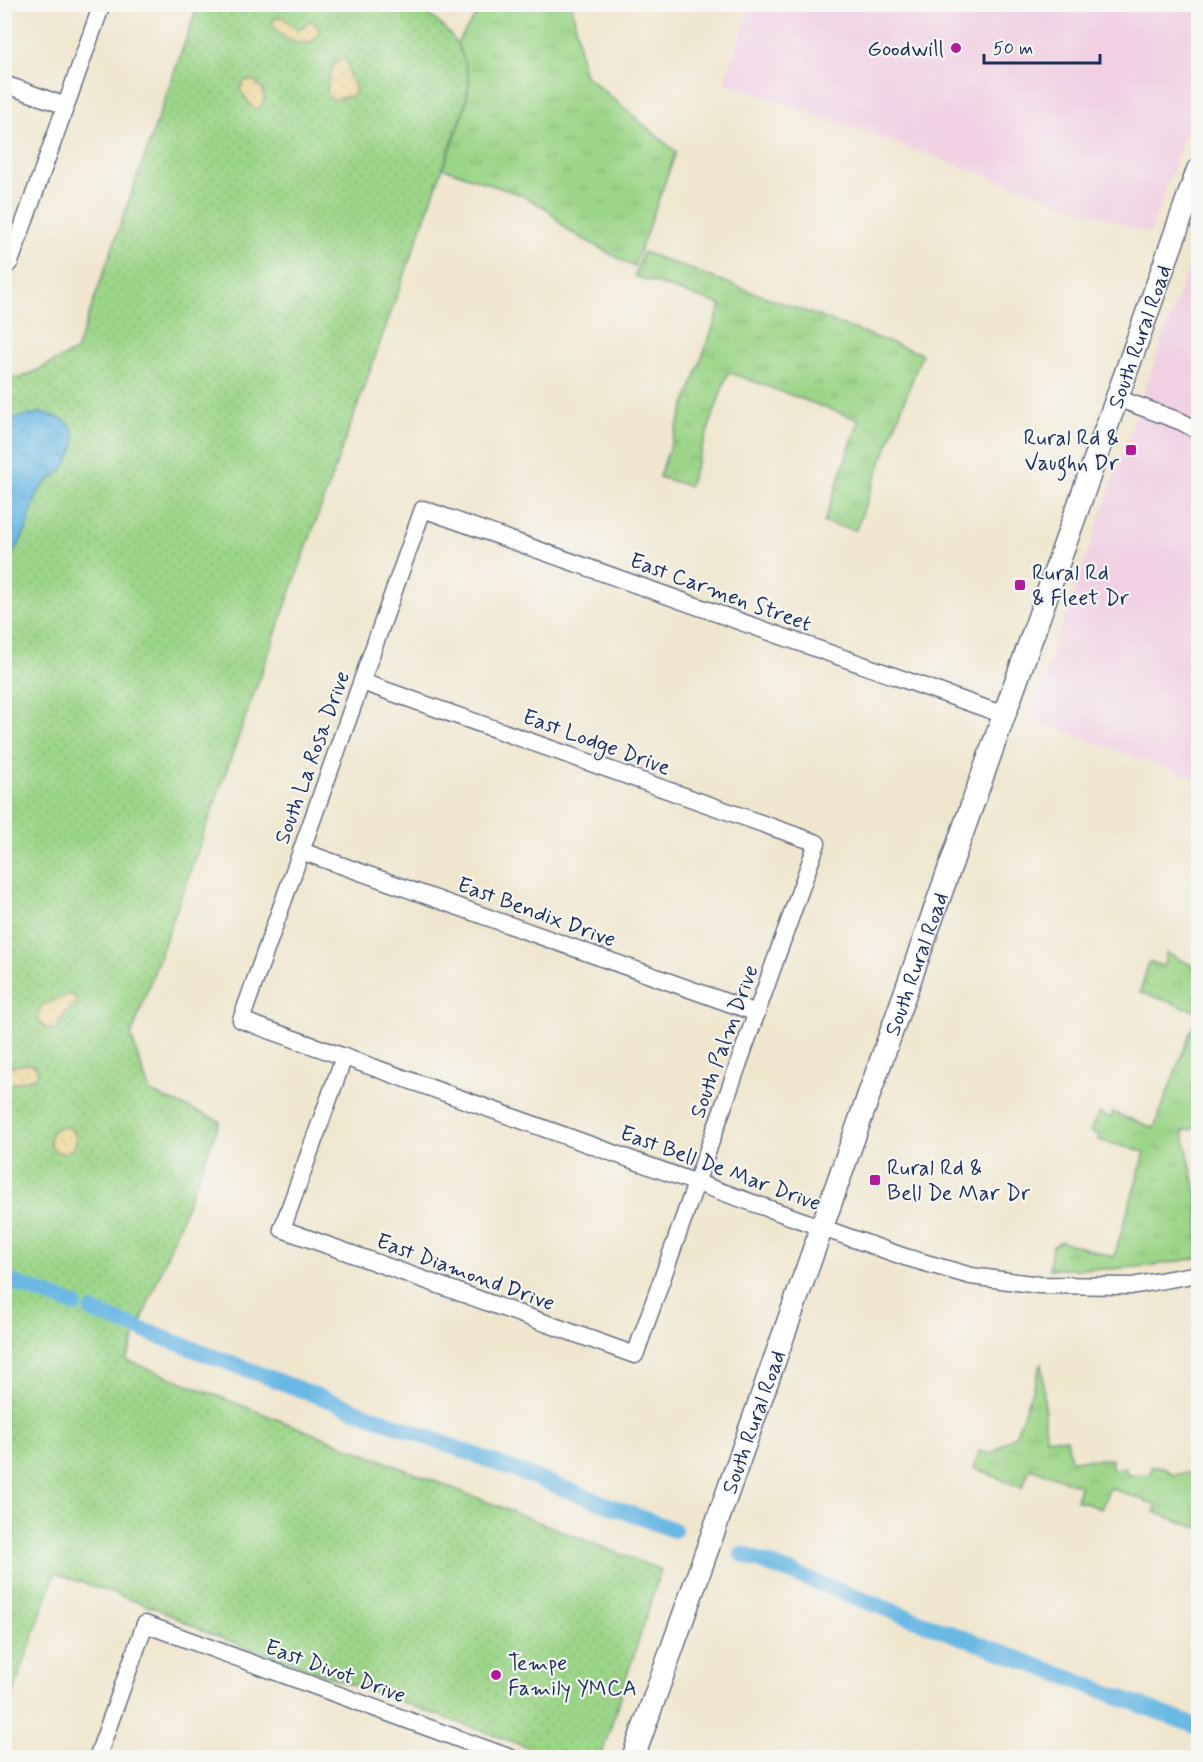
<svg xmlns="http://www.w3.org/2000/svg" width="1203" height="1762" viewBox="0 0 1203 1762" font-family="Mynerve,sans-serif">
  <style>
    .built { fill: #f1d0e3 }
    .grass { fill: url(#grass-dots); stroke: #5c8273; stroke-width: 1.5 }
    .sand { fill: url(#sand-dots); stroke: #84847e; stroke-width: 1.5 }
    .park { fill: url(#park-tufts); stroke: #5c8273; stroke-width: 1.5 }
    .water { fill: url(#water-ripples); stroke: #4274a1; stroke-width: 1.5 }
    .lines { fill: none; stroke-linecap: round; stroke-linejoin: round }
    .canal { stroke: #6ab8e4; stroke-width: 16 }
    .minor-casing { stroke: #666f85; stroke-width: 19 }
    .secondary-casing { stroke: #666f85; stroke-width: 25 }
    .minor { stroke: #fff; stroke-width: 16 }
    .secondary { stroke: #fff; stroke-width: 22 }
    .poi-dot { fill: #b5179e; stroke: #f6f6f2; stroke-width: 2 }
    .labels { text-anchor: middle; stroke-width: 4.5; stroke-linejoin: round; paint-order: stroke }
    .poi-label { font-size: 22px; fill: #1b2f5e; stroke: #f6f6f2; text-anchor: start }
    .street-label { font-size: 22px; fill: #1b2f5e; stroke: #f6f6f2 }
  </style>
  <defs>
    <pattern id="grass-dots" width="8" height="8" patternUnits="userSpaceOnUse" patternTransform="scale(1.5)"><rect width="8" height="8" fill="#9cd588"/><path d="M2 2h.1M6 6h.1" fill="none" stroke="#86b778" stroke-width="1.8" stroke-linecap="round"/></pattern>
    <pattern id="sand-dots" width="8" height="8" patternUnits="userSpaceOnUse" patternTransform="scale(1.5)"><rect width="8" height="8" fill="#eeda9e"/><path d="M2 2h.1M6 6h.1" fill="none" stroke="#ccbb8a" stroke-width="1.8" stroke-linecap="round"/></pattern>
    <pattern id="park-tufts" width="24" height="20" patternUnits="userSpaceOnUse" patternTransform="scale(1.5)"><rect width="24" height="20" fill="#9cd588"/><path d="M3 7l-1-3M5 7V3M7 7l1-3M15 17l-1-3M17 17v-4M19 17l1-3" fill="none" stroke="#86b778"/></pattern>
    <pattern id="water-ripples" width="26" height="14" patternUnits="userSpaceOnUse" patternTransform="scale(1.5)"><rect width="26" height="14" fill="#6ab8e4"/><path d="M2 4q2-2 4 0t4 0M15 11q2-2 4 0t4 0" fill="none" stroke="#5696bc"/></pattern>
  </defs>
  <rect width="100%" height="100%" fill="#f6f6f2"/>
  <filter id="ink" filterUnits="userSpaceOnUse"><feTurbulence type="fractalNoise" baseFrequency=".0167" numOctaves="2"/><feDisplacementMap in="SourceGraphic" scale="12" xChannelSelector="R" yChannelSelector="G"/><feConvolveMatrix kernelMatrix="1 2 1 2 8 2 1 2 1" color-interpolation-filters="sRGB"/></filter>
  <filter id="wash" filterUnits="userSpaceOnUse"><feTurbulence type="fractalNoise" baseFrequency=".008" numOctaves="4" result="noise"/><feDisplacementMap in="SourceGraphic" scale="24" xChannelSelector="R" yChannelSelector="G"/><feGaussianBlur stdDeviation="1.35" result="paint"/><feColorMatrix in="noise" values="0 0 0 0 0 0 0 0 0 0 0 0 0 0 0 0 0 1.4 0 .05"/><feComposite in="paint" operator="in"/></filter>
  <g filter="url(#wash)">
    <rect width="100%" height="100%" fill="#f0e6ce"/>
    <g class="built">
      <polygon points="752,5 1198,5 1198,99 1150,234 724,82"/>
      <polygon points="1198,239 1198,779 1029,719"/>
    </g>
    <path class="grass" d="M198 5H413C441 20 468 47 469 81 469 90 466 101 464 109L131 1036 150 1092 220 1121 126 1360 661 1570 601 1757H555L210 1634 160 1610 55 1573 5 1717V374L19 379 76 351Z"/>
    <g class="sand">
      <path d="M283 17 296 29 303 27 308 21H312L318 26 319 35C303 52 281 40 272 22L275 18Z"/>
      <path d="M338 60H344L348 63 349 77C355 84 357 86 353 95L333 100 327 94C327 83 330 68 338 60Z"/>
      <path d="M246 80 254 81 263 90C264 98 265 103 259 109L252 107 239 88Z"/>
      <path d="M67 995H74C80 1006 71 1007 64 1014 61 1017 59 1023 57 1028L52 1030 44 1026 38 1020 39 1009 44 1004Z"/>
      <path d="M31 1064 36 1067 38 1072 36 1077C25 1081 15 1083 5 1085V1067Z"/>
      <circle cx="63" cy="1140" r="13"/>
    </g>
    <g class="park">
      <path d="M483 5H572L584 74 676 152 634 267 567 230 546 208 521 195 443 168C453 141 467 112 469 83 469 70 462 55 457 43Z"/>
      <polygon points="643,252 922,354 856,530 824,523 859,420 728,372 689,486 659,477 721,305 635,276"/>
      <polygon points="1166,953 1198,968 1198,1012 1140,992 1149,962 1164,966"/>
      <polygon points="1198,1012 1198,1128 1183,1131 1198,1201 1198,1258 1149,1266 1111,1269 1049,1269 1052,1247 1061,1241 1114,1257 1145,1152 1098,1140 1099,1134 1090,1132 1098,1113 1111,1118 1112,1112 1154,1128"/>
      <polygon points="1042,1363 1046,1438 1067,1439 1071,1460 1112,1459 1112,1469 1126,1468 1127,1475 1150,1474 1151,1467 1163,1467 1173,1475 1191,1472 1197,1491 1198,1491 1198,1528 1154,1512 1157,1505 1110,1488 1101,1509 1077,1500 1080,1486 1030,1468 1022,1488 974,1468 979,1451 991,1454 1016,1434"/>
    </g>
    <path class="water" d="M40 413C57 416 77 421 75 442 73 451 70 460 64 467 57 476 42 483 38 493 28 516 27 544 5 559V420Z"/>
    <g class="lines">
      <g class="canal">
        <polyline points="4,1279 75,1305"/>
        <polyline points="92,1311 674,1530"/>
        <polyline points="742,1554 1198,1727"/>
      </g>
    </g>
  </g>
  <g filter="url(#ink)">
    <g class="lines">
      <g class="minor-casing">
        <g id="minor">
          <polyline points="4,84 66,106"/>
          <polyline points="4,268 10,262 102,4"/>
          <polyline points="1117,398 1182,422 1198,431"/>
          <polyline points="1004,715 423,509 241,1020 851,1238 905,1257 971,1276 1039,1285 1131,1286 1198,1274"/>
          <polyline points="301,851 757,1013"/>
          <polyline points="344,1057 282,1229 635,1355 817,843 362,682"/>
          <polyline points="97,1758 145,1624 511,1758"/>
        </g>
      </g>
      <g class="secondary-casing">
        <g id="secondary">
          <path id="s1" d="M633 1758 1198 170"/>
        </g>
      </g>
      <use href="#minor" class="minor"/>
      <use href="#secondary" class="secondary"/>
    </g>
  </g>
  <g class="poi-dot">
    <circle cx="956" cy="48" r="6"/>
    <rect x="1125" y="444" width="12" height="12" rx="3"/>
    <rect x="1014" y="579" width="12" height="12" rx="3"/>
    <rect x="869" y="1174" width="12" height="12" rx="3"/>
    <circle cx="496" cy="1675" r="6"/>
  </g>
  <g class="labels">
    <g class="poi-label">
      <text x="944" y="56" text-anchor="end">Goodwill</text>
      <text x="1119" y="445" text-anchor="end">Rural Rd &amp;<tspan x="1119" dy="25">Vaughn Dr</tspan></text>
      <text x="1032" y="580">Rural Rd<tspan x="1032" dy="25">&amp; Fleet Dr</tspan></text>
      <text x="887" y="1175">Rural Rd &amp;<tspan x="887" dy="25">Bell De Mar Dr</tspan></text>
      <text x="508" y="1670">Tempe<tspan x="508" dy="25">Family YMCA</tspan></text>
    </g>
    <g class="street-label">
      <text dy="8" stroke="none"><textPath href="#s1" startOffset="1509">South Rural Road</textPath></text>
      <text transform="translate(721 591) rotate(20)" y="8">East Carmen Street</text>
      <text transform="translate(597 741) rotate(20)" y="8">East Lodge Drive</text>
      <text transform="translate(311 757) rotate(-70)" y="8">South La Rosa Drive</text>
      <text transform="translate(537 911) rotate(20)" y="8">East Bendix Drive</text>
      <text dy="8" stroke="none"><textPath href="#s1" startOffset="843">South Rural Road</textPath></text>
      <text transform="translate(723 1041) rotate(-70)" y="8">South Palm Drive</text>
      <text transform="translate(721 1167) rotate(20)" y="8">East Bell De Mar Drive</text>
      <text transform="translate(466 1271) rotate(20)" y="8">East Diamond Drive</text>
      <text dy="8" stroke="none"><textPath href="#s1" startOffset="357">South Rural Road</textPath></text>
      <text transform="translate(336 1670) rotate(20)" y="8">East Divot Drive</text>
    </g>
  </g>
  <rect width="1203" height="1762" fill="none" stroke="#f6f6f2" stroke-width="24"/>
  <path d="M984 54v9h116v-9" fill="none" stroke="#1b2f5e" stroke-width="3"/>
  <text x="993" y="54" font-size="18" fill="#1b2f5e" stroke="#f6f6f2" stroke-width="4.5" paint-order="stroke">50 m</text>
</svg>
